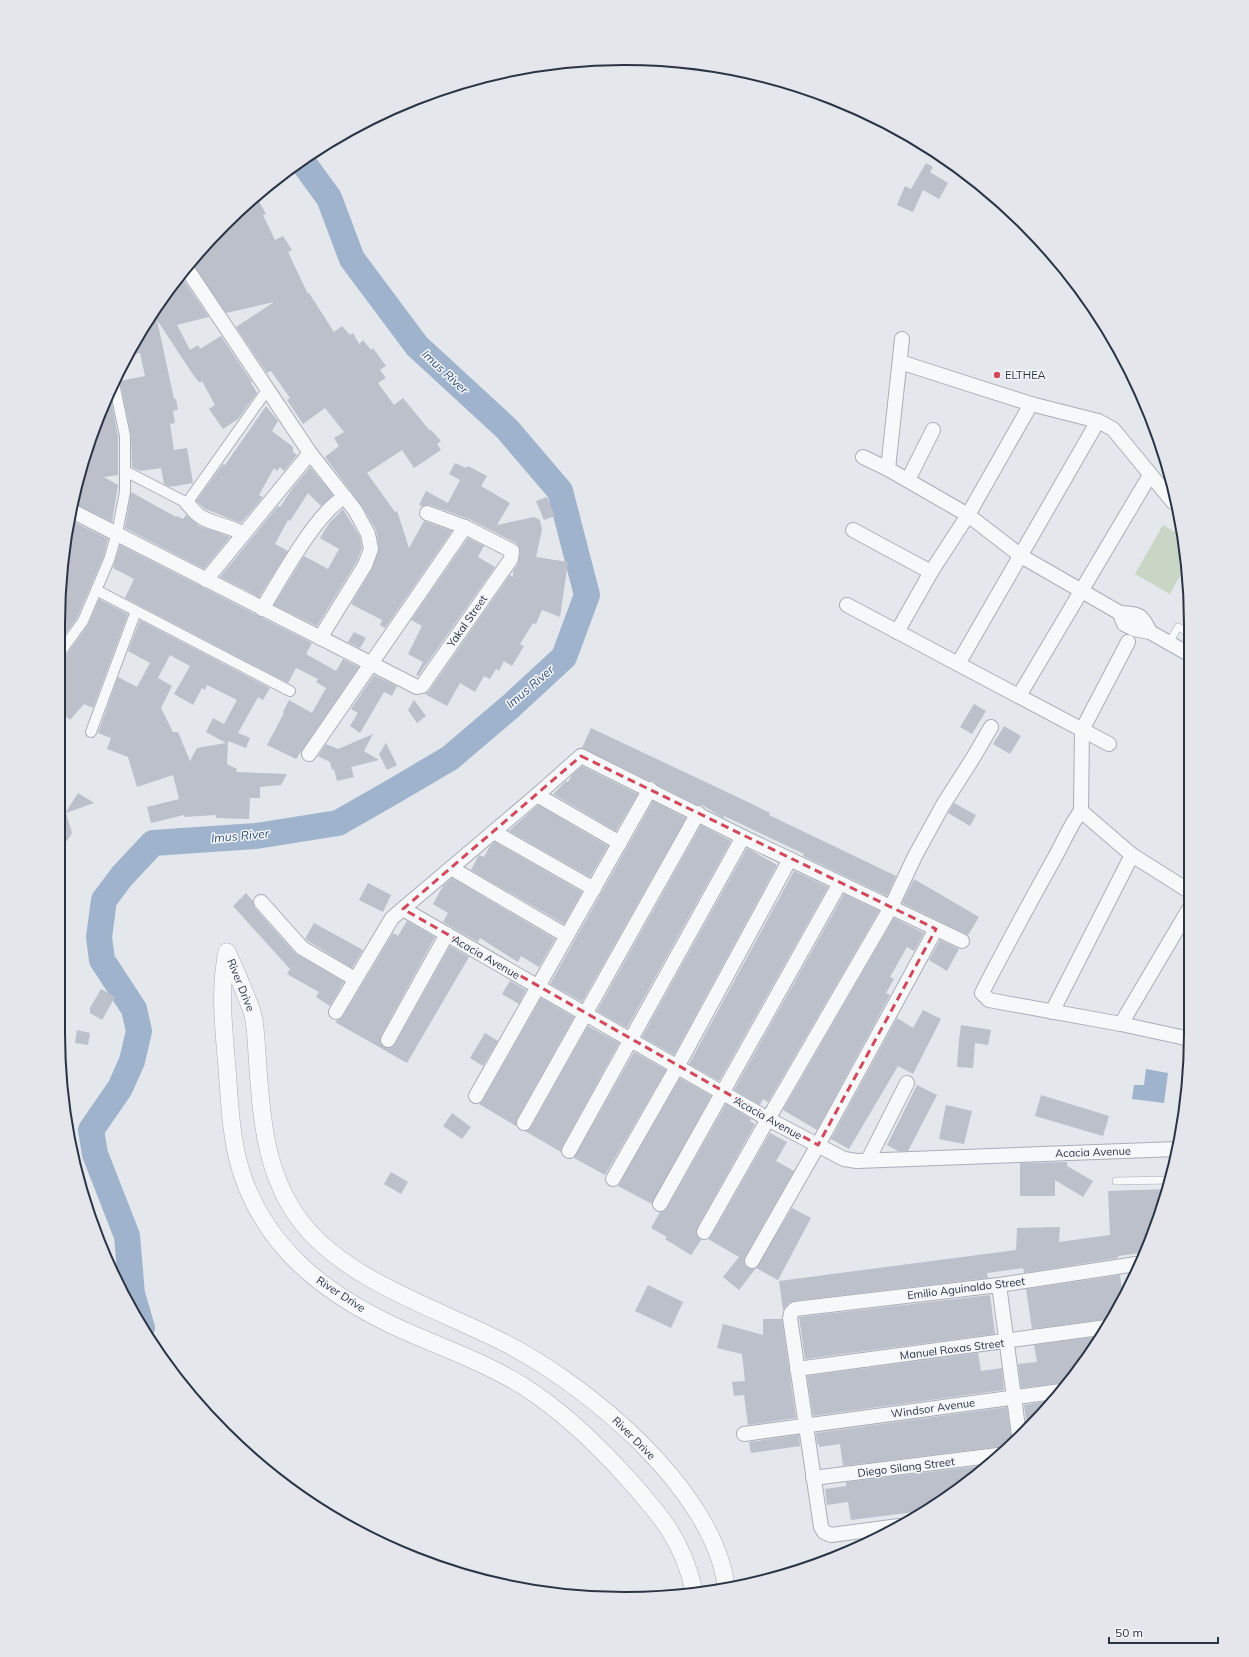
<svg xmlns="http://www.w3.org/2000/svg" width="1249" height="1657" viewBox="0 0 1249 1657" font-family="Mulish,sans-serif">
  <style>
    .green { fill: #c9d6c5 }
    .water { fill: #9fb4cc }
    .lines { fill: none; stroke-linecap: round; stroke-linejoin: round }
    .river { stroke: #9fb4cc; stroke-width: 26 }
    .building { fill: #bbc0ca; fill-rule: evenodd }
    .service-casing { stroke: #a9aeb7; stroke-width: 8 }
    .pedestrian-casing { stroke: #a9aeb7; stroke-width: 12 }
    .minor-casing { stroke: #a9aeb7; stroke-width: 16 }
    .tertiary-casing { stroke: #a9aeb7; stroke-width: 18 }
    .service { stroke: #f7f8fa; stroke-width: 7 }
    .pedestrian { stroke: #f7f8fa; stroke-width: 10 }
    .minor { stroke: #f7f8fa; stroke-width: 14 }
    .tertiary { stroke: #f7f8fa; stroke-width: 17 }
    .marked { fill: none; stroke: #d1495b; stroke-width: 3; stroke-dasharray: 8 5; stroke-linejoin: round }
    .poi-dot { fill: #d1495b; stroke: #f4f6f9; stroke-width: 1.5 }
    .labels { text-anchor: middle; stroke-width: 3; stroke-linejoin: round; paint-order: stroke }
    .poi-label { font-size: 11px; fill: #2b3445; stroke: #f4f6f9; text-anchor: start }
    .street-label { font-size: 11px; fill: #2b3445; stroke: #f4f6f9 }
    .water-label { font-size: 12px; font-style: italic; fill: #34527a; stroke: #f4f6f9 }
    .rim { fill: none; stroke: #2b3445; stroke-width: 2 }
  </style>
  <rect width="100%" height="100%" fill="#e4e7ec"/>
  <polygon class="green" points="1163,525 1182,536 1186,550 1186,565 1170,594 1135,574"/>
  <polygon class="water" points="1146,1069 1168,1073 1164,1103 1132,1099 1134,1085 1144,1085"/>
  <g class="lines">
    <polyline class="river" points="142,1328 132,1294 127,1236 95,1154 91,1130 120,1088 132,1061 139,1031 134,1009 102,960 99,937 104,900 122,876 153,843 256,836 338,823 394,791 450,758 511,706 564,657 587,595 560,491 507,429 417,346 352,259 329,198 302,161"/>
  </g>
  <g class="building">
    <polygon points="926,163 933,167 930,172 948,183 939,199 923,190 913,212 897,205 905,186 911,189"/>
    <polygon points="256,196 266,214 263,215 275,240 283,236 292,250 288,252 308,294 309,293 334,332 342,326 350,335 353,333 359,344 363,340 371,350 373,348 386,366 380,370 386,378 378,383 394,405 403,398 430,431 431,430 441,441 437,444 441,450 414,468 402,450 367,473 395,512 397,511 409,548 424,521 452,531 385,628 380,625 382,620 351,604 372,569 379,548 376,530 362,506 325,457 339,446 334,438 344,432 325,408 303,424 287,400 290,398 271,371 267,373 236,327 274,302 226,313 192,263 224,224"/>
    <polygon points="181,276 209,317 177,325 190,350 198,345 200,349 221,336 252,382 251,383 257,393 238,419 223,429 209,409 215,405 202,381 200,383 194,376 157,320 174,399 176,399 178,410 173,411 175,423 170,424 174,450 187,448 193,483 170,487 164,484 161,468 140,471 132,467 131,435 120,381 145,376 140,353 129,355 154,310"/>
    <polygon points="112,404 118,437 118,475 104,477 118,485 112,522 73,503 77,478 101,408 102,406"/>
    <polygon points="266,406 278,421 272,431 293,447 293,452 297,455 284,471 280,467 277,471 274,468 259,495 263,497 241,523 205,509 196,501 223,464 225,465"/>
    <polygon points="455,463 466,468 468,466 487,476 481,486 510,503 497,525 534,517 540,520 542,530 536,557 568,562 560,617 542,610 536,624 533,623 520,644 524,646 512,666 504,661 499,671 496,669 490,679 484,676 475,692 460,683 447,706 425,694 429,691 510,575 513,577 513,571 518,564 520,552 519,547 516,543 469,519 430,505 422,506 419,505 426,491 448,503 460,480 449,474"/>
    <polygon points="310,467 333,495 321,506 308,493 290,521 288,520 275,544 288,551 259,597 220,577 278,506 280,507 292,489"/>
    <polygon points="131,492 176,517 177,516 183,519 186,515 199,526 230,537 204,569 125,528"/>
    <polygon points="547,497 555,516 544,520 536,501"/>
    <polygon points="343,509 360,537 362,548 357,561 317,626 274,605 304,556 328,569 339,549 320,538 330,522"/>
    <polygon points="70,520 108,539 103,558 77,618 59,643 59,588"/>
    <polygon points="468,538 484,546 478,557 495,567 418,676 416,675 423,662 408,654 422,626 411,620"/>
    <polygon points="120,545 312,643 306,654 336,671 343,659 359,667 296,759 267,745 284,713 283,712 289,700 312,713 326,688 316,682 318,679 296,668 288,683 125,598 134,579 113,568"/>
    <polygon points="99,599 128,614 93,708 84,704 70,720 59,710 59,660 64,658 88,625"/>
    <path d="M140 620 270 688 263 700 258 697 238 733 250 738 246 748 228 741 227 764 237 769 236 772 287 774 281 785 260 787V798H250L249 819 216 818V815L184 817V815L151 823 147 807 179 799 173 775 137 787 128 757 107 749 111 738 98 733 118 677 137 687 150 663 128 651ZM170 655 190 666 174 694 193 705 202 688 205 690 207 685 237 700 224 724 213 718 206 732 226 743 197 748 190 761 178 732H173L161 708 172 686 158 678Z"/>
    <polygon points="354,632 366,638 360,648 348,642"/>
    <polygon points="374,675 397,686 392,696 384,692 360,733 350,726 358,713 351,709"/>
    <polygon points="414,700 426,716 417,723 408,710"/>
    <polygon points="974,704 986,711 972,734 960,727"/>
    <polygon points="1004,726 1021,736 1010,754 993,744"/>
    <polygon points="591,728 750,803 770,813 769,815 896,876 887,896 803,856 804,854 724,816 723,818 702,805 697,805 657,785 654,781 649,781 582,748"/>
    <polygon points="373,734 364,751 379,760 351,767 354,777 337,781 334,769 332,770 330,762 318,756 326,744 338,749"/>
    <polygon points="386,743 397,765 387,770 379,754"/>
    <polygon points="582,766 638,794 616,831 553,794 566,781 568,782 572,775"/>
    <polygon points="78,793 94,803 66,813 72,833 67,841 59,836 59,823"/>
    <polygon points="653,801 686,818 582,1002 550,984"/>
    <polygon points="954,803 976,815 970,826 948,813"/>
    <polygon points="538,805 608,846 590,877 509,831"/>
    <polygon points="701,825 731,841 627,1028 597,1011"/>
    <polygon points="495,842 582,892 564,924 471,870 479,855 484,857 490,846"/>
    <polygon points="747,848 777,865 674,1055 642,1037"/>
    <polygon points="794,871 828,887 719,1081 689,1064"/>
    <polygon points="452,878 555,939 539,967 521,956 518,962 480,938 478,942 443,922 448,913 433,904 443,886"/>
    <polygon points="914,879 979,917 968,935 902,903"/>
    <polygon points="368,883 391,895 383,912 359,900"/>
    <polygon points="246,893 253,901 255,908 296,954 344,982 330,1006 316,997 319,992 287,974 290,969 233,906"/>
    <polygon points="844,894 879,911 768,1102 763,1099 760,1105 734,1090"/>
    <polygon points="894,918 924,933 914,951 907,947 890,977 894,979 886,993 890,995 817,1130 783,1110"/>
    <polygon points="407,921 435,937 381,1036 380,1041 384,1047 389,1048 395,1044 450,946 469,957 407,1063 335,1022 343,1016 393,933 398,936"/>
    <polygon points="314,923 363,950 352,968 305,939"/>
    <polygon points="940,940 959,949 947,971 929,960"/>
    <polygon points="510,981 526,990 519,1004 502,994"/>
    <polygon points="101,989 115,997 102,1020 90,1013 90,1008"/>
    <polygon points="541,998 574,1017 517,1119 516,1126 479,1104 483,1100"/>
    <polygon points="923,1010 941,1019 913,1074 898,1066 849,1149 831,1139 897,1018 913,1028"/>
    <polygon points="961,1025 991,1030 988,1045 975,1043 973,1068 957,1067 959,1040"/>
    <polygon points="588,1026 619,1043 562,1147 561,1152 525,1131 531,1127"/>
    <polygon points="77,1030 90,1033 88,1045 75,1043"/>
    <polygon points="485,1033 498,1041 483,1066 470,1058"/>
    <polygon points="634,1052 666,1070 605,1175 574,1158"/>
    <polygon points="680,1078 711,1096 652,1204 618,1186"/>
    <polygon points="917,1085 937,1095 908,1151 898,1151 887,1145"/>
    <polygon points="1041,1095 1109,1116 1103,1136 1035,1116"/>
    <polygon points="726,1104 751,1119 750,1121 755,1124 697,1228 697,1236 701,1240 691,1255 665,1239 667,1237 651,1228 660,1212 667,1208"/>
    <polygon points="946,1105 972,1111 964,1144 939,1139"/>
    <polygon points="452,1113 471,1127 462,1139 443,1126"/>
    <polygon points="770,1133 787,1142 776,1161 794,1171 745,1257 744,1261 745,1266 752,1269 756,1268 739,1290 723,1277 739,1257 708,1239 711,1236"/>
    <polygon points="1067,1162 1067,1166 1093,1181 1083,1197 1055,1180 1055,1196 1020,1196 1020,1163"/>
    <polygon points="391,1172 408,1182 401,1194 384,1184"/>
    <polygon points="1168,1189 1141,1253 1118,1256 1118,1258 1024,1273 1023,1268 987,1273 988,1278 794,1301 789,1303 783,1310 779,1281 1016,1250 1017,1228 1060,1227 1059,1242 1110,1235 1108,1191"/>
    <polygon points="792,1208 811,1218 778,1280 756,1268"/>
    <polygon points="1120,1275 1123,1296 1112,1320 1106,1319 1032,1329 1026,1289"/>
    <polygon points="648,1285 683,1302 671,1328 635,1311"/>
    <polygon points="990,1295 995,1334 805,1359 799,1317"/>
    <polygon points="763,1319 782,1319 796,1418 748,1425 744,1395 734,1396 732,1382 745,1381 742,1354 717,1348 723,1324 763,1335"/>
    <polygon points="1100,1336 1066,1384 1060,1383 1021,1388 1018,1364 1037,1362 1034,1345"/>
    <polygon points="978,1353 981,1371 1002,1368 1004,1390 813,1416 807,1376"/>
    <polygon points="1054,1400 1050,1406 1027,1428 1024,1405"/>
    <polygon points="1007,1407 1011,1436 1013,1441 1004,1449 997,1447 843,1466 840,1444 819,1447 819,1444 817,1444 816,1433"/>
    <polygon points="799,1435 800,1446 751,1453 749,1442"/>
    <polygon points="988,1465 969,1482 923,1511 851,1520 848,1502 827,1505 825,1489 846,1486 846,1482"/>
  </g>
  <g class="lines">
    <g class="service-casing">
      <g id="service">
        <polyline points="1169,643 1178,627 1187,632"/>
        <polyline points="1116,1181 1171,1180"/>
      </g>
    </g>
    <g class="pedestrian-casing">
      <g id="pedestrian">
        <polyline points="125,471 187,503 267,390"/>
        <polyline points="96,590 290,691"/>
        <polyline points="59,654 83,621 109,560 117,533 125,492 125,436 114,383"/>
        <polyline points="91,732 136,611"/>
      </g>
    </g>
    <g class="minor-casing">
      <g id="minor">
        <polyline points="187,269 310,453 206,580"/>
        <polyline points="900,362 1031,404 1098,421 1113,429 1173,502"/>
        <polyline points="310,453 355,510 368,534 371,549 365,565 320,638"/>
        <path d="M863 457 888 469 968 515 1021 556 1120 613C1139 614 1142 614 1150 632"/>
        <polyline points="888,469 902,339"/>
        <polyline points="908,480 933,430"/>
        <path d="M187 503C192 508 196 515 203 518 216 525 231 526 243 534"/>
        <polyline points="72,511 417,687 422,686 511,559 512,551 465,527 427,513"/>
        <polyline points="853,530 931,572"/>
        <polyline points="847,605 1109,744"/>
        <path d="M262 609C280 580 317 511 345 497"/>
        <polyline points="1120,613 1124,624 1134,629 1150,632 1187,653"/>
        <polyline points="897,632 931,572 968,515 1031,404"/>
        <path d="M1128 642 1082 730 1081 811C1070 825 1063 843 1054 859 1031 900 1009 941 987 983L982 993 989 1000 1121 1024 1190 1039"/>
        <polyline points="958,664 1098,421"/>
        <polyline points="1019,696 1150,475"/>
        <polyline points="309,754 465,527"/>
        <polyline points="537,795 620,843"/>
        <polyline points="1081,811 1132,855"/>
        <polyline points="494,832 594,889"/>
        <polyline points="451,868 567,936"/>
        <polyline points="261,902 302,948 355,979"/>
        <polyline points="403,909 768,1119 844,1159 857,1161 1177,1149"/>
        <polyline points="336,1012 392,918 537,795 581,756 743,837 962,941"/>
        <polyline points="1052,1012 1132,855 1189,891"/>
        <polyline points="1121,1024 1189,909"/>
        <polyline points="388,1040 447,934"/>
        <polyline points="476,1096 650,789"/>
        <polyline points="524,1123 698,813"/>
        <polyline points="569,1151 743,837"/>
        <polyline points="868,1160 907,1083"/>
        <polyline points="613,1179 677,1067 790,859"/>
        <polyline points="660,1204 840,883"/>
        <polyline points="704,1232 768,1119 891,907 915,856 943,805 973,758 991,727"/>
        <polyline points="752,1261 818,1145 936,929"/>
        <polyline points="999,1285 1019,1435"/>
        <polyline points="797,1369 1107,1327"/>
        <polyline points="744,1434 1061,1391"/>
        <polyline points="813,1478 998,1455"/>
        <polyline points="899,1526 831,1535 824,1532 821,1527 790,1318 791,1313 795,1309 999,1285 1136,1264"/>
      </g>
    </g>
    <g class="tertiary-casing">
      <g id="tertiary">
        <path d="M227 952C218 994 225 1038 228 1081 230 1111 232 1142 241 1171 265 1247 324 1293 394 1326 437 1346 483 1361 523 1386 564 1412 598 1445 630 1481 663 1518 683 1542 694 1591"/>
        <path d="M227 952C234 966 240 981 246 996 248 1002 252 1009 253 1016 256 1028 256 1042 257 1054 261 1113 264 1175 302 1223 346 1280 438 1309 501 1341 585 1383 712 1487 726 1585"/>
      </g>
    </g>
    <use href="#service" class="service"/>
    <use href="#pedestrian" class="pedestrian"/>
    <use href="#minor" class="minor"/>
    <use href="#tertiary" class="tertiary"/>
  </g>
  <path class="marked" d="M581 756 936 929 818 1145 403 909Z"/>
  <circle class="poi-dot" cx="997" cy="375" r="4"/>
  <g class="labels">
    <g class="poi-label">
      <text x="1005" y="379">ELTHEA</text>
    </g>
    <g class="street-label">
      <text transform="translate(467 621) rotate(-55)" y="4">Yakal Street</text>
      <text transform="translate(486 957) rotate(30)" y="4">Acacia Avenue</text>
      <text transform="translate(241 985) rotate(68)" y="4">River Drive</text>
      <text transform="translate(768 1118) rotate(29)" y="4">Acacia Avenue</text>
      <text transform="translate(1093 1152) rotate(-2)" y="4">Acacia Avenue</text>
      <text transform="translate(966 1288) rotate(-7)" y="4">Emilio Aguinaldo Street</text>
      <text transform="translate(341 1294) rotate(33)" y="4">River Drive</text>
      <text transform="translate(952 1349) rotate(-7)" y="4">Manuel Roxas Street</text>
      <text transform="translate(933 1408) rotate(-8)" y="4">Windsor Avenue</text>
      <text transform="translate(634 1438) rotate(45)" y="4">River Drive</text>
      <text transform="translate(906 1467) rotate(-7)" y="4">Diego Silang Street</text>
    </g>
    <g class="water-label">
      <text transform="translate(445 372) rotate(43)" y="4">Imus River</text>
      <text transform="translate(530 687) rotate(-41)" y="4">Imus River</text>
      <text transform="translate(240 836) rotate(-5)" y="4">Imus River</text>
    </g>
  </g>
  <path d="M0 0H1249V1657H0ZM624 65H625A559 559 0 0 1 1184 624V1033A559 559 0 0 1 625 1592H624A559 559 0 0 1 65 1033V624A559 559 0 0 1 624 65Z" fill="#e4e6eb" fill-rule="evenodd"/>
  <path class="rim" d="M624 65H625A559 559 0 0 1 1184 624V1033A559 559 0 0 1 625 1592H624A559 559 0 0 1 65 1033V624A559 559 0 0 1 624 65Z"/>
  <path d="M1109 1637v6h109v-6" fill="none" stroke="#2b3445" stroke-width="2"/>
  <text x="1115" y="1637" font-size="12" fill="#2b3445" stroke="#f4f6f9" stroke-width="3" paint-order="stroke">50 m</text>
</svg>
